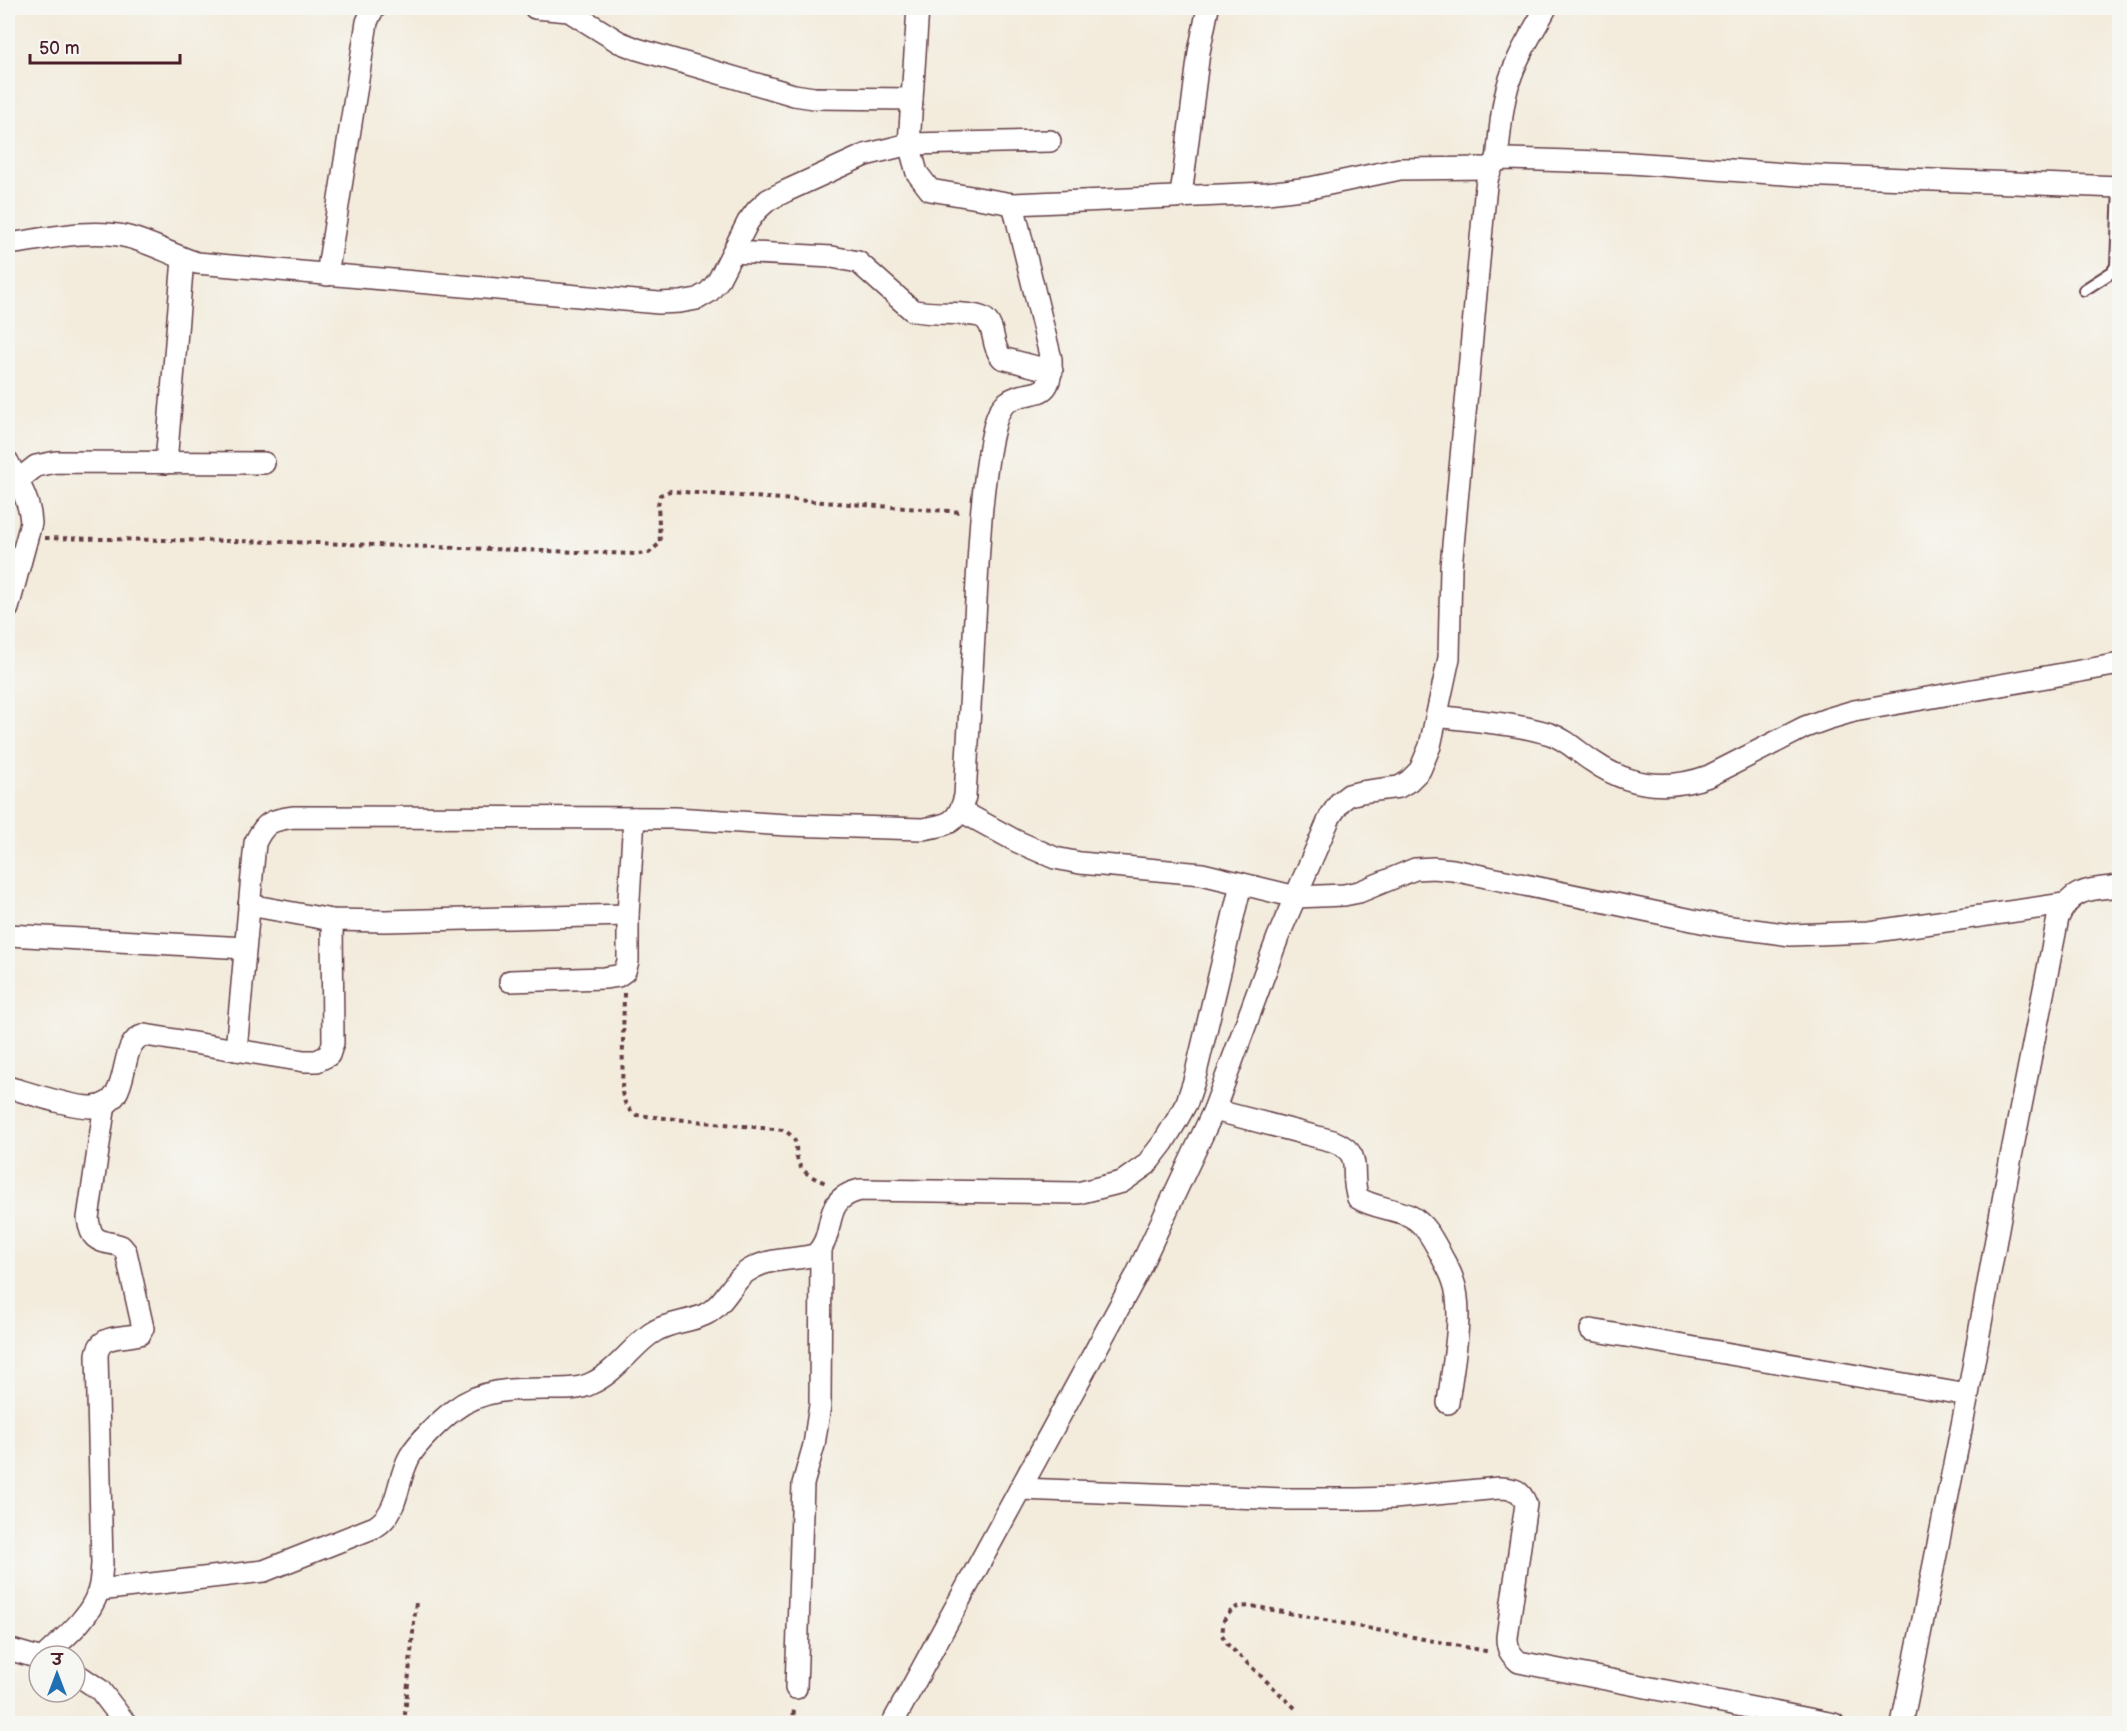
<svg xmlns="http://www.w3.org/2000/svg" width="2127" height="1731" viewBox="0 0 2127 1731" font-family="'Balsamiq Sans','Playpen Sans Deva',sans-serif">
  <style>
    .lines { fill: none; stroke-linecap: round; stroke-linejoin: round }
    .service-casing { stroke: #633e45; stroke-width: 14 }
    .minor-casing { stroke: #633e45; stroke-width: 24 }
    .path { stroke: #633e45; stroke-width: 4; stroke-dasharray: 4.5 4.5; stroke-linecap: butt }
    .service { stroke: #fff; stroke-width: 10 }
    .minor { stroke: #fff; stroke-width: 21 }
  </style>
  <rect width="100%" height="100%" fill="#f6f6f2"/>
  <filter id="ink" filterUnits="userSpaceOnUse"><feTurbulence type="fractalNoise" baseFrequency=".0167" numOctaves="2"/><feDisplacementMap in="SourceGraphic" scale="12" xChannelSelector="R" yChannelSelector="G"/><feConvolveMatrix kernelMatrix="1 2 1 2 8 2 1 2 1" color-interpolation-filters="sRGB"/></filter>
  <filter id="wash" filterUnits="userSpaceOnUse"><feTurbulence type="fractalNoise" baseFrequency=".008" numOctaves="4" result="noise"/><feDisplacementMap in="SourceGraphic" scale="24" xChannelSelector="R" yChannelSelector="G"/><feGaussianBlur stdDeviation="1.35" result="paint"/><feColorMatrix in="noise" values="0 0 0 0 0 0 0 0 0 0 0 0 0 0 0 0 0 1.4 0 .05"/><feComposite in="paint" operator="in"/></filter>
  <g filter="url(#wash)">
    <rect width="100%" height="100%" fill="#f3ebdb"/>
  </g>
  <g filter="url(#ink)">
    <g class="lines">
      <g class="service-casing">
        <polyline id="service" points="2084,290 2112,272 2116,266 2119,186"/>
      </g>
      <g class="minor-casing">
        <g id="minor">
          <polyline points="535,8 569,11 619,42 637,49 794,95 814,98 912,99"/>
          <polyline points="918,8 909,144 917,173 930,190 1013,204"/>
          <path d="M1497 160C1500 135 1501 107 1509 82 1517 56 1533 32 1546 8"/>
          <polyline points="1181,196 1199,52 1208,8"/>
          <path d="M8 244C46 239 90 228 128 237 152 243 174 256 197 263L659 303 680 302 697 299 709 292 718 281 748 222 757 210 768 200 786 191 865 155 909 144 1050 141"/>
          <path d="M733 252 832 257 858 262 912 310C929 316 976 310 986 320 996 330 991 346 1002 358L1052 371"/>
          <polyline points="327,275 367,22 372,11 375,8"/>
          <path d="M8 462C18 482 30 500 31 523L8 608"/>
          <polyline points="166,463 183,259"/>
          <polyline points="17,481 36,466 56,462 264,463"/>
          <path d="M1437 716C1474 721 1514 723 1550 734 1566 739 1578 752 1592 761 1629 787 1668 791 1709 776L1805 727 1827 719 1854 711 2120 664"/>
          <polyline points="961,811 1016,841 1055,858 1080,863 1202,874 1296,897 1344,895 1359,892 1415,869 1434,868 1453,870 1716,925 1791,935 1869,932 2064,904"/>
          <polyline points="249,905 332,920 385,921 628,915"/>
          <polyline points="8,935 245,948"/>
          <polyline points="510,981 604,978 618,976 625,971 628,961 628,915 634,818"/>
          <path d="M236 1050 255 843C265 822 271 820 294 817L675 818 787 825 922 829C948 825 958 824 965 796 969 731 972 665 976 600 979 547 981 493 991 441 994 429 996 411 1006 403 1028 385 1053 407 1051 359L1013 204 1267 193 1310 188 1400 169 1490 168"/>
          <path d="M8 1087C29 1093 73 1108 93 1107 136 1104 114 1042 145 1035L304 1061H317L329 1055 333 1043 332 920"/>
          <path d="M1214 1110 1333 1141C1366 1155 1348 1171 1358 1198 1374 1208 1393 1208 1410 1216 1424 1223 1432 1238 1439 1251 1443 1260 1450 1270 1453 1280 1465 1311 1452 1369 1448 1403"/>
          <polyline points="1591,1330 1968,1395"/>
          <path d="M1020 1489 1286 1499H1358L1394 1498 1499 1488C1515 1489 1520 1489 1526 1504L1507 1637C1507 1649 1510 1654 1519 1662L1834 1724"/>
          <path d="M99 1590 264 1571 375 1527C400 1512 396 1480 410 1456 418 1442 441 1420 454 1410 482 1388 516 1389 550 1389 563 1389 578 1390 590 1384 614 1374 629 1350 649 1335 666 1322 686 1323 704 1315 726 1305 732 1278 753 1268 771 1258 795 1260 815 1255 839 1233 818 1200 860 1190L1078 1193 1122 1182 1146 1165 1163 1143 1177 1120 1187 1102 1194 1081 1241 884"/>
          <polyline points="8,1649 39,1658"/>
          <path d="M45 1656C65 1637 89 1619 98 1592 101 1584 101 1574 102 1564L97 1355C100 1333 122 1339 140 1334L143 1328 126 1252 121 1246C101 1240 91 1244 88 1218L105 1104"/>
          <polyline points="75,1673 100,1690 126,1724"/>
          <polyline points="796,1688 803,1484 814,1445 820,1405 821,1249"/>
          <path d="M892 1724 1136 1276 1214 1110 1278 937 1330 817 1340 802 1349 795 1361 792 1399 787 1409 781 1420 770 1430 746 1449 658 1451 567 1484 206C1486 189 1485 174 1497 160L1507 159 1631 163 1799 175 2120 187"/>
          <path d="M1902 1724 1968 1395 2009 1167 2058 918C2072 887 2090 890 2120 886"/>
        </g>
      </g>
      <g class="path">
        <polyline points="45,538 288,542 636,554 649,553 660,543 658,505 660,495 670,491 962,512"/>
        <path d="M624 993 622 1092C624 1103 627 1108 636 1115L783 1130C804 1141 791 1150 800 1166 805 1175 819 1180 828 1184"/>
        <polyline points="1295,1708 1228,1645 1222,1635 1224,1620 1230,1612 1237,1607 1252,1606 1491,1652"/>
        <polyline points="404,1724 416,1602"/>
        <polyline points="793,1724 794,1707"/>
      </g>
      <use href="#service" class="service"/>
      <use href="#minor" class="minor"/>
    </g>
  </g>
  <rect width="2127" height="1731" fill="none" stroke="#f6f6f2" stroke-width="30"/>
  <g transform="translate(57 1674)"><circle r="28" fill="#f6f6f2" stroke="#b1a0a2" stroke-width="1.5"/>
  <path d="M0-4.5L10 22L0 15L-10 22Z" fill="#1f6fb2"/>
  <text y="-9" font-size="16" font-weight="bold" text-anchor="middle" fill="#4a1f2b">उ</text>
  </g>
  <path d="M30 54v9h150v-9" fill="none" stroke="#4a1f2b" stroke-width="3"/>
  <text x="39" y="54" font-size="18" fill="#4a1f2b" stroke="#f6f6f2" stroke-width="4.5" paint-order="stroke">50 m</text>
</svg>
